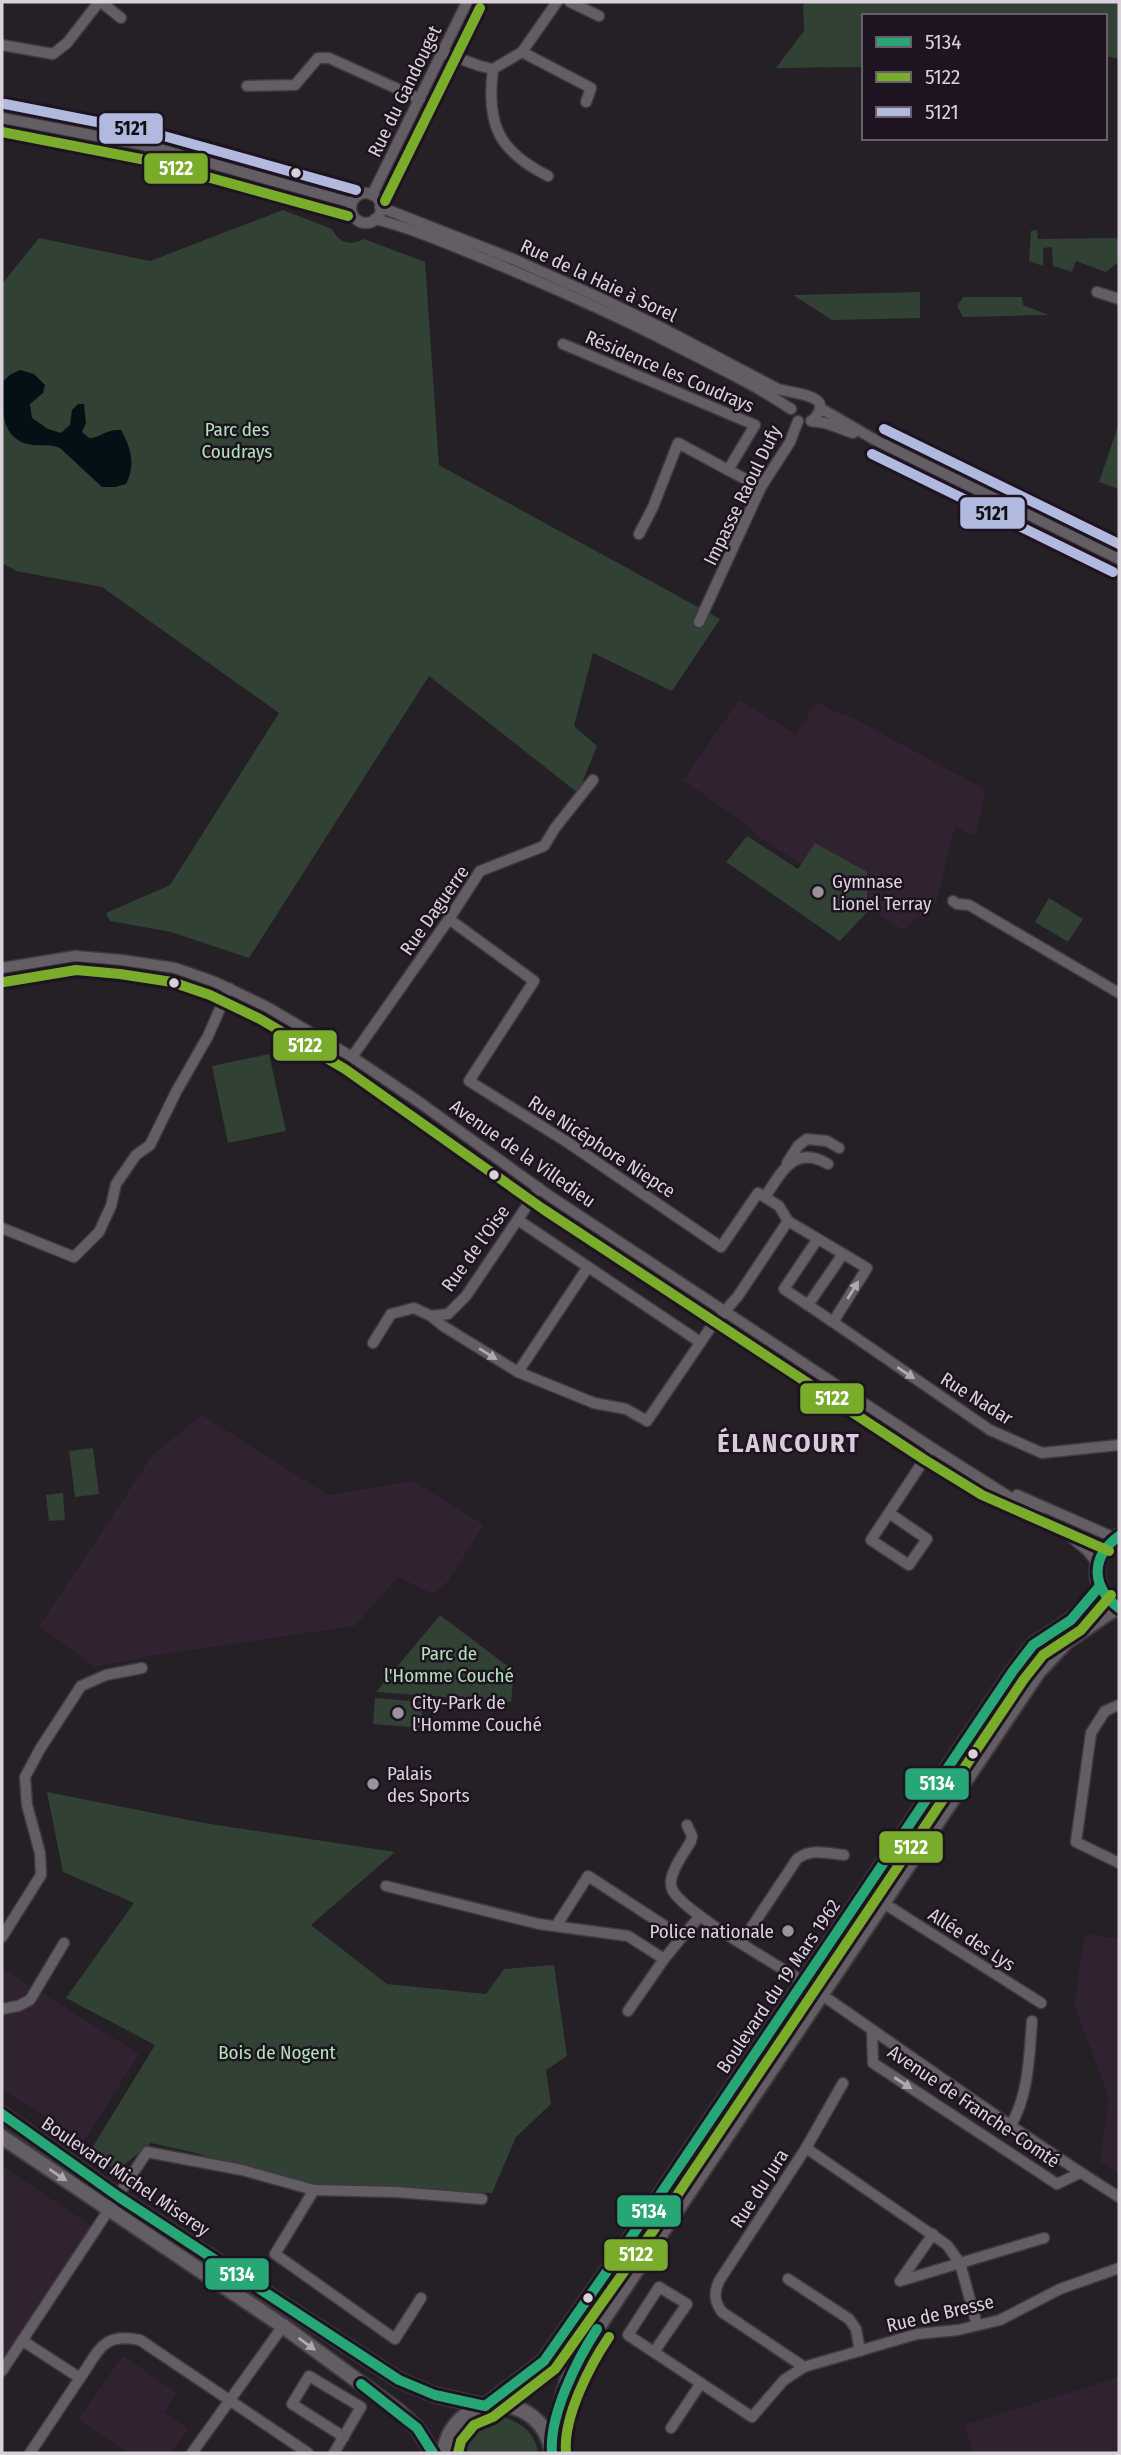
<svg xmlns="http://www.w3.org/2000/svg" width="1121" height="2455" viewBox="0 0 1121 2455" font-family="'Fira Sans Condensed',sans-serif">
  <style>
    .built { fill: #312232 }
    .green { fill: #314134 }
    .water { fill: #031116 }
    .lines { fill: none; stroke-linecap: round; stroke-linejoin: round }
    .street-casing { stroke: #3f3940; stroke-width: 13 }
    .secondary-casing { stroke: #3f3940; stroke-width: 18 }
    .street { stroke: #635e64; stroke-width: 10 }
    .secondary { stroke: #635e64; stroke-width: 14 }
    .bus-1-casing { stroke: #1e1320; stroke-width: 16 }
    .bus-2-casing { stroke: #1e1320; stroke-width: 16 }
    .bus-3-casing { stroke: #1e1320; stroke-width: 16 }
    .bus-1 { stroke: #26a775; stroke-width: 10 }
    .bus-2 { stroke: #79ac2b; stroke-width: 10 }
    .bus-3 { stroke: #b1b9df; stroke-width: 10 }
    .oneway { fill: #b0a9b1 }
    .bus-dot { fill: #dad2db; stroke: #1e1320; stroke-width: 2.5 }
    .poi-dot { fill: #9b939c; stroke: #1e1320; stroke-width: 2.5 }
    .labels { text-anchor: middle; stroke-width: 5; stroke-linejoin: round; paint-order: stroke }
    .street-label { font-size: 19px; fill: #dad2db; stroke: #1e1320 }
    .park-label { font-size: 19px; fill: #afe3b8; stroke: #1e1320 }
    .poi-label { font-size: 19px; fill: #dad2db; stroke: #1e1320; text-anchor: start }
    .district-label { font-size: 26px; font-weight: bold; letter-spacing: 2px; fill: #dacadb; stroke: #1e1320 }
    .line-badge { stroke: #1e1320; stroke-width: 2.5 }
    .badge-label { font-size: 19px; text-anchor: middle; font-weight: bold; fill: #fff }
    .pale-badge-label { font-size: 19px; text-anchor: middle; font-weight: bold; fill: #111 }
  </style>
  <rect width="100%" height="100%" fill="#251f26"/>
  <g class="built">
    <polygon points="739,700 796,734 817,702 844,716 846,714 986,790 975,837 955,826 937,900 933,906 903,930 762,839 747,825 683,780"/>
    <polygon points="202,1415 328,1495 413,1481 484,1525 448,1581 433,1594 398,1577 355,1626 150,1656 95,1667 39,1626 152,1456"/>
    <polygon points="1085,1934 1119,1939 1119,2173 1100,2161 1109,2098 1074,2004"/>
    <polygon points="2,1968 139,2054 84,2141 2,2089"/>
    <polygon points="2,2166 96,2229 2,2370"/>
    <polygon points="123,2356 177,2393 164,2412 188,2429 171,2453 128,2453 78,2419"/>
    <polygon points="1119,2377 1119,2453 974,2453 964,2425"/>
  </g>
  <g class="green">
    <polygon points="803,2 1119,2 1119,59 1105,56 1105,16 864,16 864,67 776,68 804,31"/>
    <path d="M283 210 332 229C340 243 348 246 364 239L425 262 439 465 720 619 672 691 593 653 574 726 597 746 578 793 429 676 249 958 171 932 110 921 106 913 170 885 279 713 102 587 16 571 2 563V284L39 238 150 261Z"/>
    <polygon points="1037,230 1038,239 1114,238 1118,239 1119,262 1106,272 1076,261 1072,272 1053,266 1052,247 1043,248 1043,266 1029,261 1031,231"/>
    <polygon points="920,292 920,318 832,320 793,295"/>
    <polygon points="963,297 1022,297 1023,305 1048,315 963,317 957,306"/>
    <polygon points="1119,423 1119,489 1099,482"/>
    <polygon points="747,836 798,869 815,843 867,872 867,912 840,941 726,862"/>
    <polygon points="1049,898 1083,919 1068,942 1035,922"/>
    <polygon points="269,1054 286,1131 228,1143 212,1066"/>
    <polygon points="93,1448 99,1494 75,1497 69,1451"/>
    <polygon points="63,1493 65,1520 49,1521 46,1495"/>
    <polygon points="440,1615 514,1671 511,1702 376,1692"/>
    <polygon points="375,1698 423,1702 421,1728 373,1724"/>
    <polygon points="47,1792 204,1823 395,1852 311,1925 387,1984 486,1994 504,1969 554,1965 567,2056 546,2070 551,2104 516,2137 492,2193 302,2186 196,2153 151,2143 124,2165 120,2173 89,2153 155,2045 66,1998 134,1903 63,1872"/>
    <path d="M499 2416C519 2421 535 2431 538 2453H455C458 2429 477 2419 499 2416Z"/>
  </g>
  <path class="water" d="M20 370 34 374 45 385 43 393 30 404 32 418 48 429 61 433 70 425 72 410 78 404H84L86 423 82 432 89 438C101 438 105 429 121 430 131 448 136 465 126 484L115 487H102L60 448C51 444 42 446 32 445 0 440 2 408 2 382L11 374Z"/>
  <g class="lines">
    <g class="street-casing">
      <g id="street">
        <polyline points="101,2 121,18"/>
        <polyline points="570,2 599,16"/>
        <polyline points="2,45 53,54 67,43 99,2"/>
        <polyline points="522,52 591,88 586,102"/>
        <polyline points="444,53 480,66 493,69 522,52 557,2"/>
        <path d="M493 69C486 124 498 151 548 176"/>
        <polyline points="247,86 295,85 318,58 329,58 420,99"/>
        <polyline points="2,118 149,146 352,203"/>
        <circle cx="366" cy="208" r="15"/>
        <polyline points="372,195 467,2"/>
        <path d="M380 207 513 259 600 298 660 327 778 389C793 394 839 394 812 421"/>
        <path d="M375 219C415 229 453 246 490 261 552 287 614 314 674 345 713 365 754 384 791 409"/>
        <polyline points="1097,292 1119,299"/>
        <polyline points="563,344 755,425 728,470 678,443 653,507 639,534"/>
        <polyline points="820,408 877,441 1119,559"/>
        <polyline points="811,421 825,423 853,433"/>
        <polyline points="728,470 761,487"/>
        <polyline points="699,622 761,487 790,442 798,421"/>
        <polyline points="953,901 957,904 969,905 1119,993"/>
        <polyline points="449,919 534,981 469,1081 567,1142 721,1247 758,1193 779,1206 788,1221 867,1268 833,1322 808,1305"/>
        <polyline points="2,968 75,956 122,960 175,968 215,982 267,1007 352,1057 419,1102 551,1197 932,1448 1065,1532 1088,1551 1097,1563"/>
        <polyline points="352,1057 449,919 480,871 544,846 555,828 593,780"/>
        <polyline points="787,1163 798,1146 807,1139 827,1141 839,1148"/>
        <path d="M765 1197C781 1173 794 1144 828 1164"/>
        <polyline points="518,1220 700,1342"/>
        <polyline points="2,1228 74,1257 99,1232 111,1206 116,1184 136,1155 150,1145 176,1092 208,1036 229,988"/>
        <polyline points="817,1240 784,1289 808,1305 843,1254"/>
        <polyline points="431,1316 448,1314 466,1296 539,1188"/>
        <polyline points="833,1322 990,1430 1042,1453 1119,1445"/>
        <polyline points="373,1343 391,1314 414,1308 431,1316 443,1326 518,1372 594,1403 626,1409 647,1421 711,1327 738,1296 788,1221"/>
        <polyline points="518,1372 588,1267"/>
        <polyline points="1017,1495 1115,1538"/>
        <polyline points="889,1513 927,1539 909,1565 871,1540 932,1448"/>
        <polyline points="1119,1705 1105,1711 1091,1733 1076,1842 1119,1863"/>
        <path d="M687 1825 692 1836 691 1841C685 1852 666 1876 672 1889 681 1911 773 1962 797 1978 905 2051 1009 2128 1119 2197"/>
        <polyline points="386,1886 539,1924 628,1936 664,1959 682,1937"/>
        <polyline points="885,1904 1041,2003"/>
        <polyline points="556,1926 588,1876 682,1937 700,1916"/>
        <polyline points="2,1937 41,1875 40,1853 27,1805 25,1777 40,1749 81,1686 106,1675 142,1668"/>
        <path d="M741 1943 797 1859C811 1848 827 1853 844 1855"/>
        <polyline points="2,2009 18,2006 30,2000 64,1943"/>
        <polyline points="628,2011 664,1959"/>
        <polyline points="872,2030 873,2063 1057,2184 1080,2173"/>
        <path d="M1010 2127C1029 2094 1029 2058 1032 2021"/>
        <polyline points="806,2148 843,2083"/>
        <polyline points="314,2190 275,2254 395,2339 421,2298"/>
        <polyline points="933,2234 900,2281 1044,2238"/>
        <polyline points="788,2279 849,2319 856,2329 860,2351"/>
        <path d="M23 2341 80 2378C99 2351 102 2332 140 2340L308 2453"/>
        <polyline points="654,2352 687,2304 659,2287 628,2335 752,2417 784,2380 804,2367 917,2334 958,2330 1000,2320 1060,2289 1119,2268"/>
        <path d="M804 2367 722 2312C714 2301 714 2293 719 2281L806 2148 947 2245 960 2263 977 2325"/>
        <polyline points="2,2371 147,2152 242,2170 314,2190 397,2192 482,2199"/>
        <polyline points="671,2428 701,2383"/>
        <polyline points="30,2453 80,2378"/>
        <polyline points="192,2453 283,2326"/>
        <polyline points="334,2453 361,2407 309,2376 292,2404 344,2437"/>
      </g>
    </g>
    <g class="secondary-casing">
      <g id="secondary">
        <path d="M1119 1536C1089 1552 1091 1592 1119 1608"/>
        <polyline points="2,2114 119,2197 399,2380 435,2395 485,2406"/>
        <polyline points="2,2137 283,2326 400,2412 417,2428 433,2453"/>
        <polyline points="485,2406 544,2361 643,2220 1013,1671 1033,1645 1071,1620 1090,1600 1099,1587"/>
        <polyline points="550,2443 567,2381 578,2357 1038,1672 1066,1642 1117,1607"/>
        <path d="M444 2453C453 2389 543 2389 552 2453"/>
      </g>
    </g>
    <use href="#street" class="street"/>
    <use href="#secondary" class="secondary"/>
    <g class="bus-1-casing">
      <g id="bus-1">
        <path d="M1119 1536C1090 1557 1091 1587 1119 1608"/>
        <polyline points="2,2114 119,2197 399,2380 435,2395 485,2406"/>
        <polyline points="361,2384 417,2428 433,2453"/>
        <polyline points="485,2406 544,2361 643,2220 1013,1671 1033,1645 1071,1620 1099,1587"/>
        <path d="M552 2453C549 2415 577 2360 597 2329"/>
      </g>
    </g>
    <g class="bus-2-casing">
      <g id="bus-2">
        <polyline points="2,132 146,160 348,216"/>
        <polyline points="385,201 480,8"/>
        <polyline points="4,982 76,970 120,974 172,982 210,995 260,1019 345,1069 543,1209 925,1460 982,1495 1109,1551"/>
        <path d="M566 2452C563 2417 590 2365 609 2337"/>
        <polyline points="458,2453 461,2441 474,2425 493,2417 555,2369 655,2228 1024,1679 1043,1655 1081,1630 1111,1595"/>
      </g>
    </g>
    <g class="bus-3-casing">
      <g id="bus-3">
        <polyline points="5,104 153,133 356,190"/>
        <polyline points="884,429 1119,544"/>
        <polyline points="872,454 1113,572"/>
      </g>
    </g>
    <use href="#bus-1" class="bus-1"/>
    <use href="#bus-2" class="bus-2"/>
    <use href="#bus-3" class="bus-3"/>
  </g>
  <defs><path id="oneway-solid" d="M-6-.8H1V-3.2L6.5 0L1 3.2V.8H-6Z" transform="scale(1.75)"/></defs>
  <g class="oneway">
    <use href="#oneway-solid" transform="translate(853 1290) rotate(-58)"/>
    <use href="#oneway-solid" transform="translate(488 1354) rotate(32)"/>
    <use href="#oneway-solid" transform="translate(906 1373) rotate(34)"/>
    <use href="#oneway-solid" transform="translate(903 2083) rotate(33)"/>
    <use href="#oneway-solid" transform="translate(58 2175) rotate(34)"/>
    <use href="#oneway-solid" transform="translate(307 2344) rotate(36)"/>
  </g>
  <g class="bus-dot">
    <circle cx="296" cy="173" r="6"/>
    <circle cx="174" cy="983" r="6"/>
    <circle cx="494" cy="1175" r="6"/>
    <circle cx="973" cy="1754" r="6"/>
    <circle cx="588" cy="2298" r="6"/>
  </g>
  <g class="poi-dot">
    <circle cx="818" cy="892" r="7"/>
    <circle cx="398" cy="1713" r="7"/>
    <circle cx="373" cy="1784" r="7"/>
    <circle cx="788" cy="1931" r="7"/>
  </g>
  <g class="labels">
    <g class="street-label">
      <text transform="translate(404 91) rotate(-64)" y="7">Rue du Gandouget</text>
      <text transform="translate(599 280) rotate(25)" y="7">Rue de la Haie à Sorel</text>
      <text transform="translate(670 371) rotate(23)" y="7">Résidence les Coudrays</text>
      <text transform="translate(742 495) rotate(-64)" y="7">Impasse Raoul Dufy</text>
      <text transform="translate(434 910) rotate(-55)" y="7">Rue Daguerre</text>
      <text transform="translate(602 1146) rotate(33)" y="7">Rue Nicéphore Niepce</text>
      <text transform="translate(523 1153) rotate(35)" y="7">Avenue de la Villedieu</text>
      <text transform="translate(475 1248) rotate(-54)" y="7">Rue de l'Oise</text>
      <text transform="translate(977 1398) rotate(32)" y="7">Rue Nadar</text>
      <text transform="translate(972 1939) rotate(33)" y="7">Allée des Lys</text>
      <text transform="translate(778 1986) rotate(-56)" y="7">Boulevard du 19 Mars 1962</text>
      <text transform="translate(974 2106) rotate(34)" y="7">Avenue de Franche-Comté</text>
      <text transform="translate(126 2176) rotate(34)" y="7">Boulevard Michel Miserey</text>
      <text transform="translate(759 2188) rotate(-57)" y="7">Rue du Jura</text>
      <text transform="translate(940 2313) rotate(-13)" y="7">Rue de Bresse</text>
    </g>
    <g class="park-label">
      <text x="237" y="436">Parc des<tspan x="237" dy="22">Coudrays</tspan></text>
      <text x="449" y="1660">Parc de<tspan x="449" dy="22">l'Homme Couché</tspan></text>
      <text x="277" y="2059">Bois de Nogent</text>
    </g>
    <g class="poi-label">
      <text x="832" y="888">Gymnase<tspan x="832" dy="22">Lionel Terray</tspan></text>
      <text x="412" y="1709">City-Park de<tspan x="412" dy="22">l'Homme Couché</tspan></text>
      <text x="387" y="1780">Palais<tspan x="387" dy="22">des Sports</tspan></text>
      <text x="774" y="1938" text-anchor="end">Police nationale</text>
    </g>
    <g class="district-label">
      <text x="789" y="1452">ÉLANCOURT</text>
    </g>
  </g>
  <g class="line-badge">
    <rect x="98" y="112" width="66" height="33" rx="7" fill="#b1b9df"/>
    <rect x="143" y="152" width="66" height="33" rx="7" fill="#79ac2b"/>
    <rect x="959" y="496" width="67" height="34" rx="7" fill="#b1b9df"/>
    <rect x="272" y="1029" width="66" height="33" rx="7" fill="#79ac2b"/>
    <rect x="799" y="1382" width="66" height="33" rx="7" fill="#79ac2b"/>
    <rect x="904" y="1767" width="66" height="34" rx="7" fill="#26a775"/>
    <rect x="878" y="1830" width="66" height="34" rx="7" fill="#79ac2b"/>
    <rect x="616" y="2194" width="66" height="34" rx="7" fill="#26a775"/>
    <rect x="603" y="2238" width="66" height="34" rx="7" fill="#79ac2b"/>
    <rect x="204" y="2257" width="66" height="34" rx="7" fill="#26a775"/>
  </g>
  <g class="badge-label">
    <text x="176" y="175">5122</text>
    <text x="305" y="1052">5122</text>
    <text x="832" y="1405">5122</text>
    <text x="937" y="1790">5134</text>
    <text x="911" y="1854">5122</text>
    <text x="649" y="2218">5134</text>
    <text x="636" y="2261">5122</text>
    <text x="237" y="2281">5134</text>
  </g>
  <g class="pale-badge-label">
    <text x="131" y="135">5121</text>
    <text x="992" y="520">5121</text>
  </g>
  <rect width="1121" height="2455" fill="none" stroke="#dad2db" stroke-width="7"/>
  <rect x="862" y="14" width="245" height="126" fill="#1e1320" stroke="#695f6b" stroke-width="2"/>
  <rect x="876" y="37" width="35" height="10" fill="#26a775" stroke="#695f6b" stroke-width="2"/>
  <text x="925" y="49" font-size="21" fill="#dad2db">5134</text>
  <rect x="876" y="72" width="35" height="10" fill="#79ac2b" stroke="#695f6b" stroke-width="2"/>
  <text x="925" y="84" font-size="21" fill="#dad2db">5122</text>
  <rect x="876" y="107" width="35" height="10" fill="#b1b9df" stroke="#695f6b" stroke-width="2"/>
  <text x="925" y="119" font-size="21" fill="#dad2db">5121</text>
</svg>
